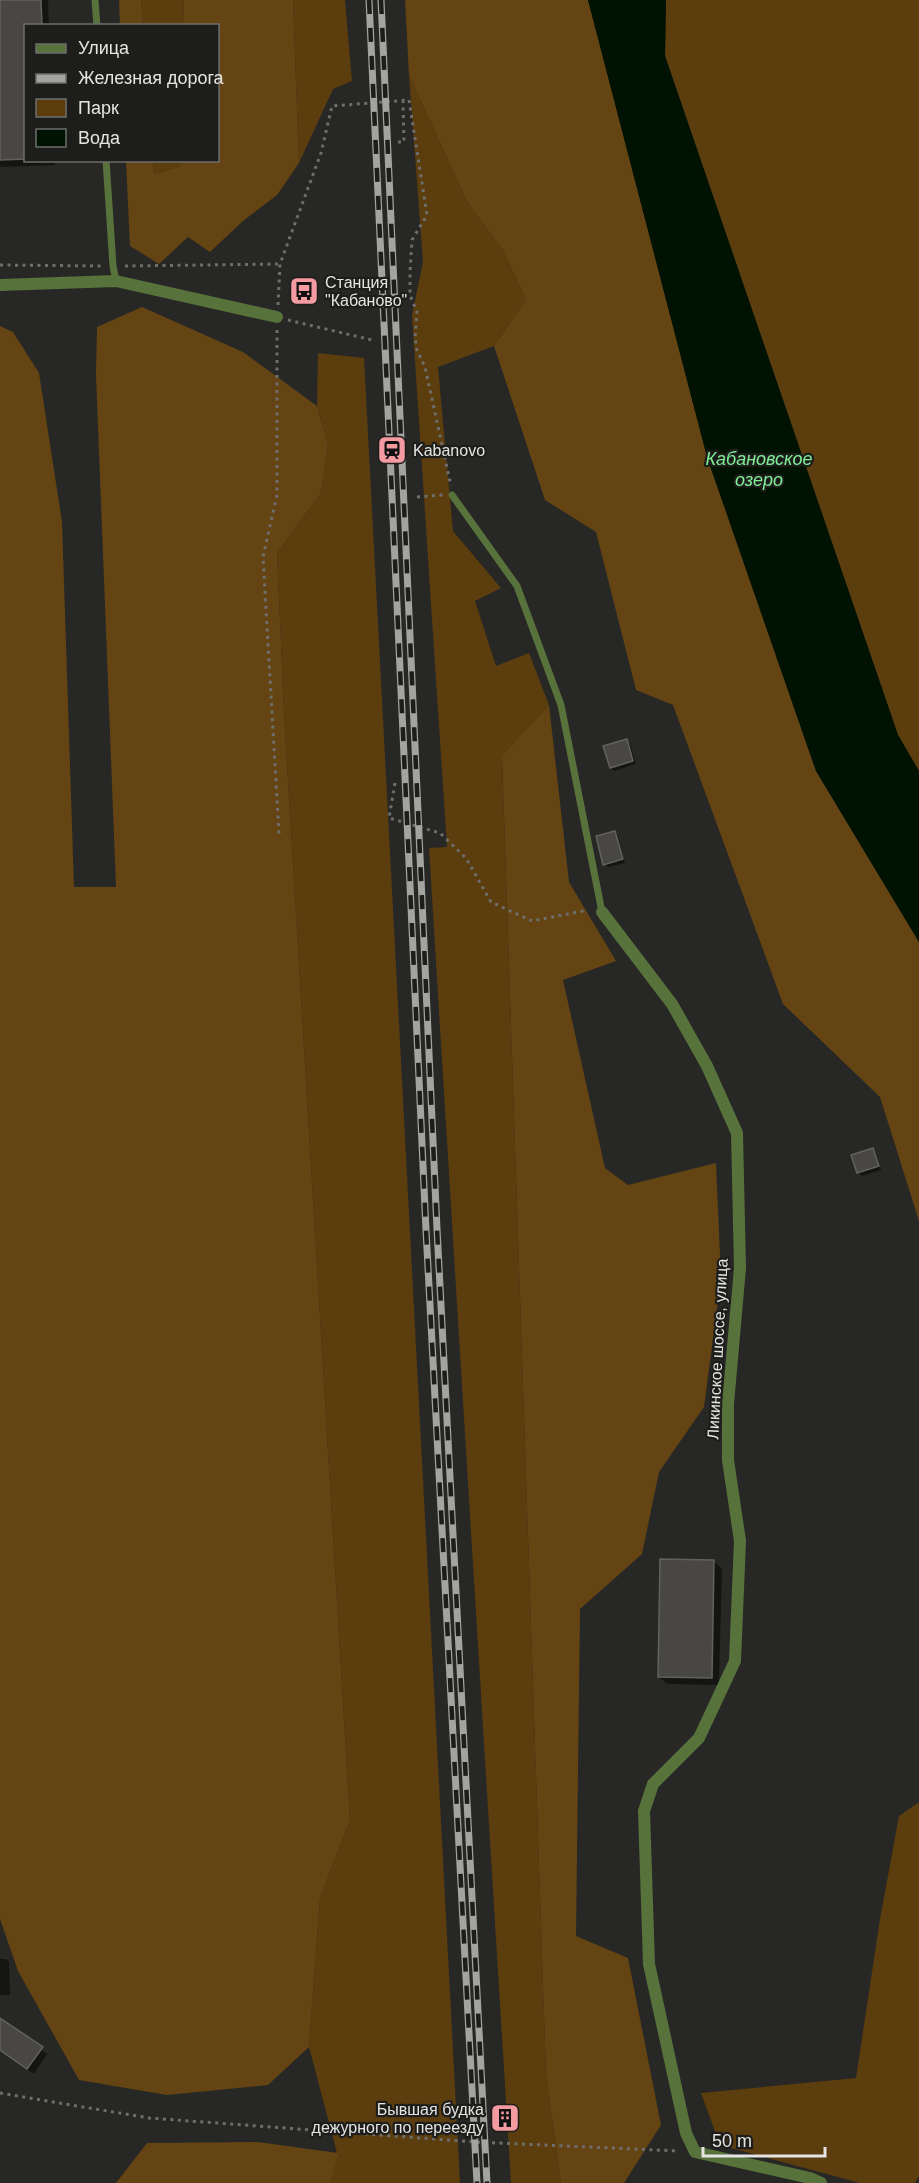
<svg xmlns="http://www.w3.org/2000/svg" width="919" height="2183" viewBox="0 0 919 2183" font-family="Helvetica,sans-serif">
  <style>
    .green { fill: #5c3d0e }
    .forest { fill: #654414 }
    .water { fill: #001202 }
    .shadow { fill: #0007 }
    .building { fill: #484745; stroke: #62615f; stroke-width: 1.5 }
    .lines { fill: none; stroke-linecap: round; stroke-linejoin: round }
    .path { stroke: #6e6e6c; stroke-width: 3; stroke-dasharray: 3 4.5; stroke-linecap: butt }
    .service { stroke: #58723c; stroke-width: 7 }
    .minor { stroke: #58723c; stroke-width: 12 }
    .rail-casing { stroke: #a3a3a1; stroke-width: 7 }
    .rail { stroke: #1d1d1b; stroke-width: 4.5; stroke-dasharray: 14; stroke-linecap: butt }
    .labels { text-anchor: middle; stroke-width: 4.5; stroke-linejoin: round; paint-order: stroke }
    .poi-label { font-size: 16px; fill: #e4e4e3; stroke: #1d1d1b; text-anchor: start }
    .street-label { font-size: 16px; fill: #e4e4e3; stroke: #1d1d1b }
    .water-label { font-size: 18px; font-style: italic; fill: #7fee96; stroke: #1d1d1b }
  </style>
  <rect width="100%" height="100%" fill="#272725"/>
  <g class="green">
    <polygon points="141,0 184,0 183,25 143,25"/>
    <polygon points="293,0 345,0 352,81 333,89 299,163"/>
    <polygon points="666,0 919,0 919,771 898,735 665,56"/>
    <polygon points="409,75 467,202 502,249 526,299 494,346 438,367 453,531 501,588 475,601 496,666 529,653 549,705 502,757 546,2075 561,2183 511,2183 429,848 447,847 412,315 423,262"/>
    <polygon points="153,161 181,161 181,166 154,174"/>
    <polygon points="318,353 364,358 460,2183 331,2183 337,2153 309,2047 320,1898 350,1820 284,713 277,553 321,493 328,444 317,406"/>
    <polygon points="919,1802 919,2176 915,2183 860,2183 720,2145 701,2093 856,2078 880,1919 899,1816"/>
  </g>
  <g class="forest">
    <polygon points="119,0 141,0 143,25 120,25"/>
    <polygon points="184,0 293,0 299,163 277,195 243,221 210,252 188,237 159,264 130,246 126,161 153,161 154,174 181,166 181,161 218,160 218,26 183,25"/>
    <polygon points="405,0 588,0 707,457 816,771 919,942 919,1221 880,1097 783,1004 673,705 636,690 596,532 545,500 494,346 526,299 502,249 467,202 409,75"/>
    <polygon points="142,307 243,352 317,406 328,444 321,493 277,553 284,713 350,1820 320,1898 309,2047 268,2085 167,2095 79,2080 18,1971 0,1919 0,326 13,332 39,373 62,522 74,887 116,887 96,375 97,327"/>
    <polygon points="549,705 569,882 616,961 563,980 605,1168 628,1185 716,1163 721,1278 704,1407 659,1472 642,1554 580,1609 576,1936 628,1958 661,2125 624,2183 561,2183 546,2075 502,756"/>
    <polygon points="258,2142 338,2153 331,2183 116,2183 147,2143"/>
  </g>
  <polygon class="water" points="588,0 666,0 665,56 898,735 919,771 919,942 816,771 707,457"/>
  <g class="shadow">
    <polygon points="0,0 48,0 49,26 26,26 26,160 55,160 55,165 0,167"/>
    <polygon points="626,741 630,744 636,764 614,771 611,768"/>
    <polygon points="615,832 618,836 625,863 608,867 604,864"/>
    <polygon points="873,1150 876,1153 881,1170 862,1176 858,1172"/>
    <polygon points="714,1561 722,1569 719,1685 667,1684 659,1677"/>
    <polygon points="0,1959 6,1959 9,1962 10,1995 0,1995"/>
    <polygon points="0,2019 47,2054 34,2074 0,2050"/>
    <polygon points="511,2112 512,2125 500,2125 499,2124"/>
  </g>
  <g class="building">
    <polygon points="0,0 41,0 42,26 26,26 26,159 0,160"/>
    <polygon points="627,739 633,761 610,768 603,746"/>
    <polygon points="615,831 623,859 603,865 596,836"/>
    <polygon points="873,1148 879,1166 857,1173 851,1155"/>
    <polygon points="660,1559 714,1560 712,1678 658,1677"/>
    <polygon points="0,2018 43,2047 27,2069 0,2050"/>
    <polygon points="498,2111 511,2111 512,2124 498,2124"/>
  </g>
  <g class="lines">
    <g class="path">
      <polyline points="398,142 404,142 403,102"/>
      <polyline points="0,265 103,266"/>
      <polyline points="125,266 280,264"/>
      <polyline points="278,305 280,264 321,153 332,106 409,100 427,215 412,240 410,272 410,295 417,312 415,338 417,350 425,367 451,486"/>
      <polyline points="288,320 372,340"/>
      <polyline points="277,330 277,495 263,557 279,834"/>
      <polyline points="417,497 443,495"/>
      <polyline points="395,783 389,818 440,833 466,858 491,902 532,921 588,910"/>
      <polyline points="0,2093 149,2118 475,2142 679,2151"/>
    </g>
    <g class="service">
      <polyline points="95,0 97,26"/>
      <polyline points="106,160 113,266 116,281"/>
      <polyline points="452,495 517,586 561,705 602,912"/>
    </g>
    <g class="minor">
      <polyline points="0,285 116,281 277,317"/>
      <polyline points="602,912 672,1004 707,1066 737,1133 740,1268 728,1404 728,1460 740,1541 735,1661 699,1738 653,1784 644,1811 649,1964 686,2133 695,2152 810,2178 821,2183"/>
    </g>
    <g class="rail-casing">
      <g id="rail">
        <polyline points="369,0 426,1230 477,2183"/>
        <polyline points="381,0 437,1229 487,2183"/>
      </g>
    </g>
    <use href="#rail" class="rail"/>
  </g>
  <defs>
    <g id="bus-square" transform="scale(1.5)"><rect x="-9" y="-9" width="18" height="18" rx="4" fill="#f49aa1" stroke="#1d1d1b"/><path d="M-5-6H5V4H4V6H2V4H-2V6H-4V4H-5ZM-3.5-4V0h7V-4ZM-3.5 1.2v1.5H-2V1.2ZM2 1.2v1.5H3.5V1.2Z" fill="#111"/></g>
    <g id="station-square" transform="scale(1.5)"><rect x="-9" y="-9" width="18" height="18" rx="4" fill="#f49aa1" stroke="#1d1d1b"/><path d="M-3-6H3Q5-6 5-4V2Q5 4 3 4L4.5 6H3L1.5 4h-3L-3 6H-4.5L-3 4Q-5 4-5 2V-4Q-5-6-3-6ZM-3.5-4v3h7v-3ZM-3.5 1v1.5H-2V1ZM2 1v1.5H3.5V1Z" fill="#111"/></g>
    <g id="building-square" transform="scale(1.5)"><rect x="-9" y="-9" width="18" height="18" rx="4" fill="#f49aa1" stroke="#1d1d1b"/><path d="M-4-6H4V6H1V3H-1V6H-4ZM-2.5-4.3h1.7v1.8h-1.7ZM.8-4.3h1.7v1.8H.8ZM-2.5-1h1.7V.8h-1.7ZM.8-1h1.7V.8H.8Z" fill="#111"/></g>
  </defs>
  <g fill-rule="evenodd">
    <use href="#bus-square" x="304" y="291"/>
    <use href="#station-square" x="392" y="450"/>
    <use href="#building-square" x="505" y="2118"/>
  </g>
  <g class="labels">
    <g class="poi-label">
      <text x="325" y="288">Станция<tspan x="325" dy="18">"Кабаново"</tspan></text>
      <text x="413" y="456">Kabanovo</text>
      <text x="484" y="2115" text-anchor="end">Бывшая будка<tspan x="484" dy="18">дежурного по переезду</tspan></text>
    </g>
    <g class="street-label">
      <text transform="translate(717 1349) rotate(-87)" y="6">Ликинское шоссе, улица</text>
    </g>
    <g class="water-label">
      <text x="759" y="465">Кабановское<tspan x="759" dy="21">озеро</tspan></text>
    </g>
  </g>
  <rect x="24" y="24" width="195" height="138" fill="#1d1d1b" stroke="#6d6d6b" stroke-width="1.5"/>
  <rect x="36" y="44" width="30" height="9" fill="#58723c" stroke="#6d6d6b" stroke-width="1.5"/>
  <text x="78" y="54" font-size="18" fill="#e4e4e3">Улица</text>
  <rect x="36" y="74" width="30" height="9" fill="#a3a3a1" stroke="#6d6d6b" stroke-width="1.5"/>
  <text x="78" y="84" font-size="18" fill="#e4e4e3">Железная дорога</text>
  <rect x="36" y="99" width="30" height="18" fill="#5c3d0e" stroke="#6d6d6b" stroke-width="1.5"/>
  <text x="78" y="114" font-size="18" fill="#e4e4e3">Парк</text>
  <rect x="36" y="129" width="30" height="18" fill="#001202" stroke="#6d6d6b" stroke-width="1.5"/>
  <text x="78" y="144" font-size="18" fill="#e4e4e3">Вода</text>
  <path d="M703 2147v9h122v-9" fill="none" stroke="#e4e4e3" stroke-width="3"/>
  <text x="712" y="2147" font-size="18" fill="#e4e4e3" stroke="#1d1d1b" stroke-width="4.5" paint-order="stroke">50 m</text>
</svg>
